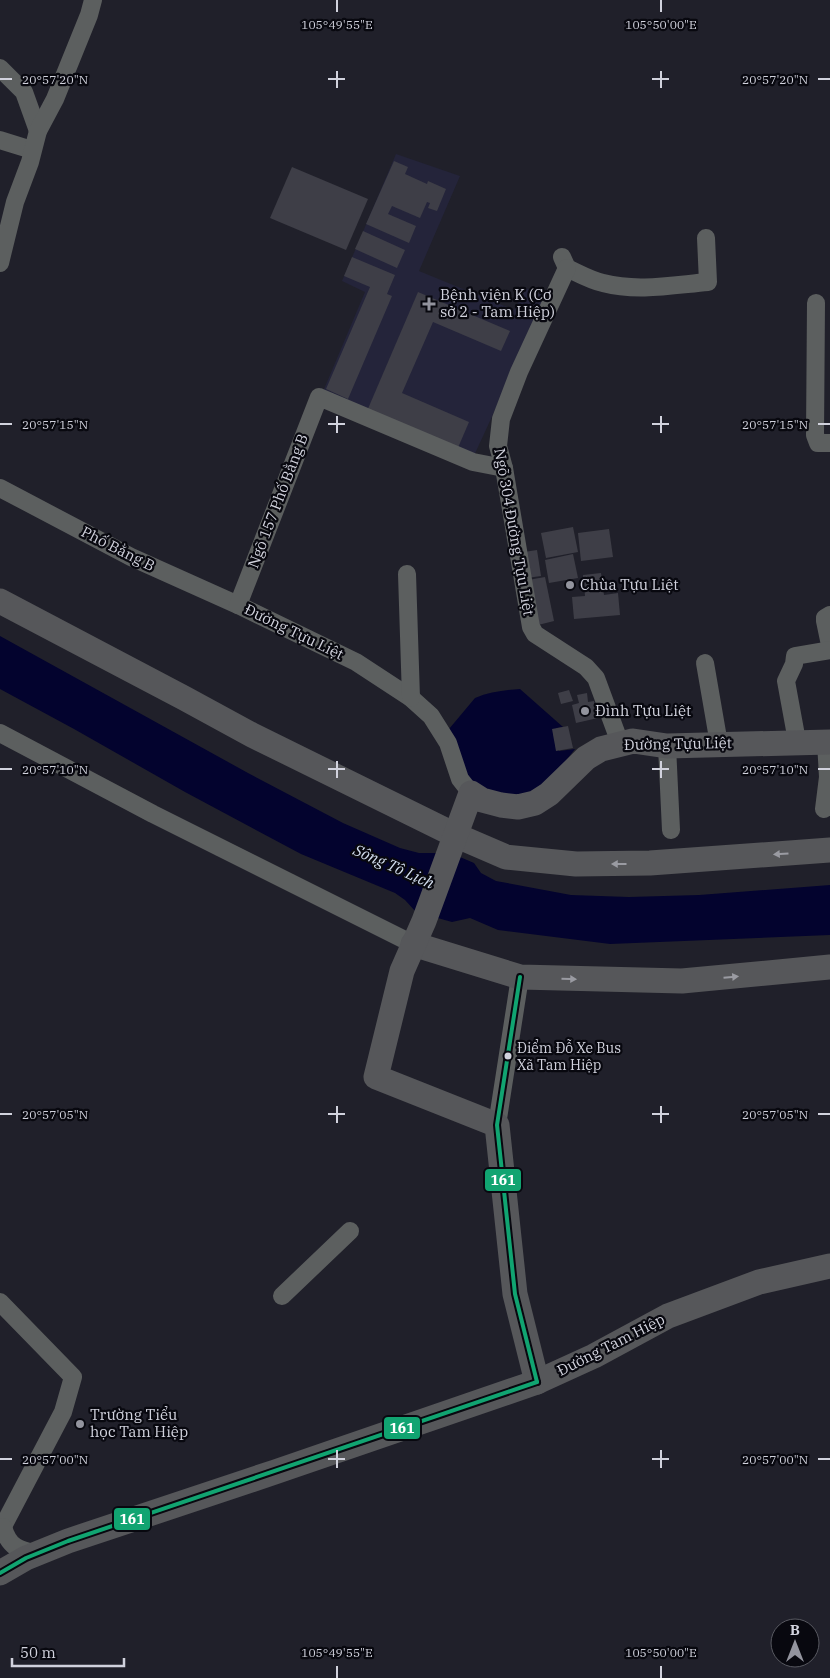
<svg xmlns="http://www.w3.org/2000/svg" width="830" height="1678" viewBox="0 0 830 1678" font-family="'IBM Plex Serif',serif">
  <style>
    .built { fill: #24243a }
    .water { fill: #03032e }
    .building { fill: #3e3e47 }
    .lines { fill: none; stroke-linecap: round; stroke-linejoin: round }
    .street { stroke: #5c5f5f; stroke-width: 18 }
    .secondary { stroke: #56575a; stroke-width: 25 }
    .bus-1-casing { stroke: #08080f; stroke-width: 8 }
    .bus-1 { stroke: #11a471; stroke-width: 4 }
    .oneway { fill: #9a9ba2 }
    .ticks { fill: none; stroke: #d1d2dd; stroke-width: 2 }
    .poi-dot { fill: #93949e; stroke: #08080f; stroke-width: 2 }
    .bus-dot { fill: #d1d2dd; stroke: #08080f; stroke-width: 2 }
    .labels { text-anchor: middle; stroke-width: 4.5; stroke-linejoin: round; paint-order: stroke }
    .bus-label { font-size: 14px; fill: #d1d2dd; stroke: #08080f; text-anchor: start }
    .poi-label { font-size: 15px; fill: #d1d2dd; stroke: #08080f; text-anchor: start }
    .street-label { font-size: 15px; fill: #d1d2dd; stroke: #08080f }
    .water-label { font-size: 16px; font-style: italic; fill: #d3deef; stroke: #08080f }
    .ticks-label { font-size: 12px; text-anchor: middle; fill: #d1d2dd; stroke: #08080f; stroke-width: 4.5; stroke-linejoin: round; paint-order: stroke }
    .line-badge { stroke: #08080f; stroke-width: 2 }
    .badge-label { font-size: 14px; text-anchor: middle; font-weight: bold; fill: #fff }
  </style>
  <rect width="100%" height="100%" fill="#20202a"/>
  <polygon class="built" points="396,154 460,176 419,271 514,310 525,288 547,297 472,460 322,394 365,292 342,281"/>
  <g class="water">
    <polygon points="0,636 248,773 343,823 400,848 419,853 438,853 460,857 474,863 481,873 496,881 571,895 629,897 699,895 830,885 830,935 610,944 498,930 470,918 452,922 416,912 405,900 395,893 301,854 185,792 74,729 0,689"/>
    <path d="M520 689 563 727 556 728 559 751 575 749 534 802 473 788 449 729 475 698C489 692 505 690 520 689Z"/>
  </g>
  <g class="building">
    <polygon points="394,161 408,167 405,174 427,184 428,181 446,189 437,211 428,208 430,203 427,202 420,218 392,206 388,214 416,226 409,243 366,224"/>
    <polygon points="292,167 368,199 346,250 270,218"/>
    <polygon points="363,231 405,250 397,268 355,249"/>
    <polygon points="352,257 395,275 387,294 392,296 348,399 326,389 370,287 344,276"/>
    <polygon points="418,292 510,331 501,351 433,322 402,393 469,422 457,450 367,411"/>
    <polygon points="573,527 578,552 546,558 541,533"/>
    <polygon points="609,529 613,557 581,561 578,533"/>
    <polygon points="537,550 541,576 527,578 524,552"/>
    <polygon points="573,554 578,578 549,583 545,560"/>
    <polygon points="601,573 604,595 618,593 620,615 574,619 572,597 585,596 583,575"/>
    <polygon points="545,577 554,621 538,625 528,580"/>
    <polygon points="569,690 573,701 561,704 558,693"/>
    <polygon points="587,693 588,702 594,701 598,718 576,723 572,705 579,703 577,695"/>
    <polygon points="568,726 573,748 556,751 552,729"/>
  </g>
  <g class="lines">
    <g class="street">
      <polyline points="0,68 24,92 38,131"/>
      <polyline points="0,140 32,150"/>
      <path d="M562 257 567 268C578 273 590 280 603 283 637 292 673 285 708 282L706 238"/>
      <polyline points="0,263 15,202 30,162 38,131 55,99 89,15 93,0"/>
      <polyline points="567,268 519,372 501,419 498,446 504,468 531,627 535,634 586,667 596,678 620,743"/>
      <polyline points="816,303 815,435 818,443 830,443"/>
      <polyline points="0,488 131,557 238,605 356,662 411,698 431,716 448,743 460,779 471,793"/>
      <polyline points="407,574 411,698"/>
      <polyline points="238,605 319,397 473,462 504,468"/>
      <polyline points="830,615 825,618 825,621 830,645"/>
      <polyline points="705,663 719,744"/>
      <polyline points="0,733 153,814 413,944"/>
      <polyline points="797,741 786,681 794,664 795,656 830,650"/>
      <polyline points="667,746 671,830"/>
      <polyline points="824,809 828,777 826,742"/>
      <polyline points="497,1125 520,977"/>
      <polyline points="282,1296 350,1231"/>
      <polyline points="0,1302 73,1377 63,1412 0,1532"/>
      <path d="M3 1527C9 1547 18 1550 37 1554"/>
    </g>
    <g class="secondary">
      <polyline points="0,601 184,698 252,735 455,835 506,857 576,864 650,863 830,850"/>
      <polyline points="413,944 520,977 682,981 830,967"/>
      <polyline points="537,1382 515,1294 497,1125 376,1077 402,971 424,921 471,793 482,800 501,805 518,807 535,803 549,794 586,758 601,749 633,741 667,746 830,742"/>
      <polyline points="0,1573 26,1558 68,1541 275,1472 537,1382 594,1356 668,1316 759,1282 830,1266"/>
    </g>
    <g class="bus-1-casing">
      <g id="bus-1">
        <polyline points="520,977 497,1125 515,1294 537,1382"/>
        <polyline points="0,1573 26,1558 68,1541 537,1382"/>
      </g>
    </g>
    <use href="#bus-1" class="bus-1"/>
  </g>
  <defs><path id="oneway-solid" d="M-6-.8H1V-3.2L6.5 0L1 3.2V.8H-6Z" transform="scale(1.25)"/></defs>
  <g class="oneway">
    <use href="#oneway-solid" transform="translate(781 854) rotate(176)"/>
    <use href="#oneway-solid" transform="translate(619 864) rotate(180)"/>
    <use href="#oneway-solid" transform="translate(731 977) rotate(-5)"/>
    <use href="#oneway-solid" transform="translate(569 979) rotate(1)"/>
  </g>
  <path class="ticks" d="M337 0V12M661 0V12M337 71V88M661 71V88M0 79H12M328 79H345M652 79H669M818 79H830M337 416V433M661 416V433M0 424H12M328 424H345M652 424H669M818 424H830M337 761V778M661 761V778M0 769H12M328 769H345M652 769H669M818 769H830M337 1106V1123M661 1106V1123M0 1114H12M328 1114H345M652 1114H669M818 1114H830M337 1450V1468M661 1450V1468M0 1459H12M328 1459H345M652 1459H669M818 1459H830M337 1666V1678M661 1666V1678"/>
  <g class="poi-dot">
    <path d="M426.5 296.5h5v5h5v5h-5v5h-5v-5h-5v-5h5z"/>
    <circle cx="570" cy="585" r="5"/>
    <circle cx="585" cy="711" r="5"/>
    <circle cx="80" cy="1424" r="5"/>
  </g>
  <circle class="bus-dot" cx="508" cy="1056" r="4.5"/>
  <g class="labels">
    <g class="bus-label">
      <text x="517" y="1053">Điểm Đỗ Xe Bus<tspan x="517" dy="17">Xã Tam Hiệp</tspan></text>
    </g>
    <g class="poi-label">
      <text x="440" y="300">Bệnh viện K (Cơ<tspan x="440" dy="17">sở 2 - Tam Hiệp)</tspan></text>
      <text x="580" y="590">Chùa Tựu Liệt</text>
      <text x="595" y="716">Đình Tựu Liệt</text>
      <text x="90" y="1420">Trường Tiểu<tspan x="90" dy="17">học Tam Hiệp</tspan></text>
    </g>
    <g class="street-label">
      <text transform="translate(278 501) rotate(-69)" y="5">Ngõ 157 Phố Bằng B</text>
      <text transform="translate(514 532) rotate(80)" y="5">Ngõ 304 Đường Tựu Liệt</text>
      <text transform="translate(118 549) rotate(27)" y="5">Phố Bằng B</text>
      <text transform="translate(294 632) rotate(26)" y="5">Đường Tựu Liệt</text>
      <text transform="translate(678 744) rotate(-1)" y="5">Đường Tựu Liệt</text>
      <text transform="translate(611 1345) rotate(-27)" y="5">Đường Tam Hiệp</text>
    </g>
    <g class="water-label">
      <text transform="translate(394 866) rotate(24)" y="6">Sông Tô Lịch</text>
    </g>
  </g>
  <g class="ticks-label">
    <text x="337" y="29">105°49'55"E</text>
    <text x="661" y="29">105°50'00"E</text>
    <text x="55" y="84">20°57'20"N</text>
    <text x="775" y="84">20°57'20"N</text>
    <text x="55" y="429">20°57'15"N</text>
    <text x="775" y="429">20°57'15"N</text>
    <text x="55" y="774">20°57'10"N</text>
    <text x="775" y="774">20°57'10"N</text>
    <text x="55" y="1119">20°57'05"N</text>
    <text x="775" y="1119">20°57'05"N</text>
    <text x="55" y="1464">20°57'00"N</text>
    <text x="775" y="1464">20°57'00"N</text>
    <text x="337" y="1657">105°49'55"E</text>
    <text x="661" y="1657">105°50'00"E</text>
  </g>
  <g class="line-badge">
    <rect x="484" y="1168" width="38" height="24" rx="5" fill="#11a471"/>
    <rect x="383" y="1416" width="38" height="24" rx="5" fill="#11a471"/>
    <rect x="113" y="1507" width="38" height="24" rx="5" fill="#11a471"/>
  </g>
  <g class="badge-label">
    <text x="503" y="1185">161</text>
    <text x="402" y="1433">161</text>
    <text x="132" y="1524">161</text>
  </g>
  <g transform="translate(795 1643)"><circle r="24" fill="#08080f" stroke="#585961"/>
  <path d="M0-4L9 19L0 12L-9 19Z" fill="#93949e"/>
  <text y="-8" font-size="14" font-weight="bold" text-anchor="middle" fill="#d1d2dd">B</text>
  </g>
  <path d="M12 1658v8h112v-8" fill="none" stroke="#d1d2dd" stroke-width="2.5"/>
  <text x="20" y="1658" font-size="15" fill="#d1d2dd" stroke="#08080f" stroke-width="4" paint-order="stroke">50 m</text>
</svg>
